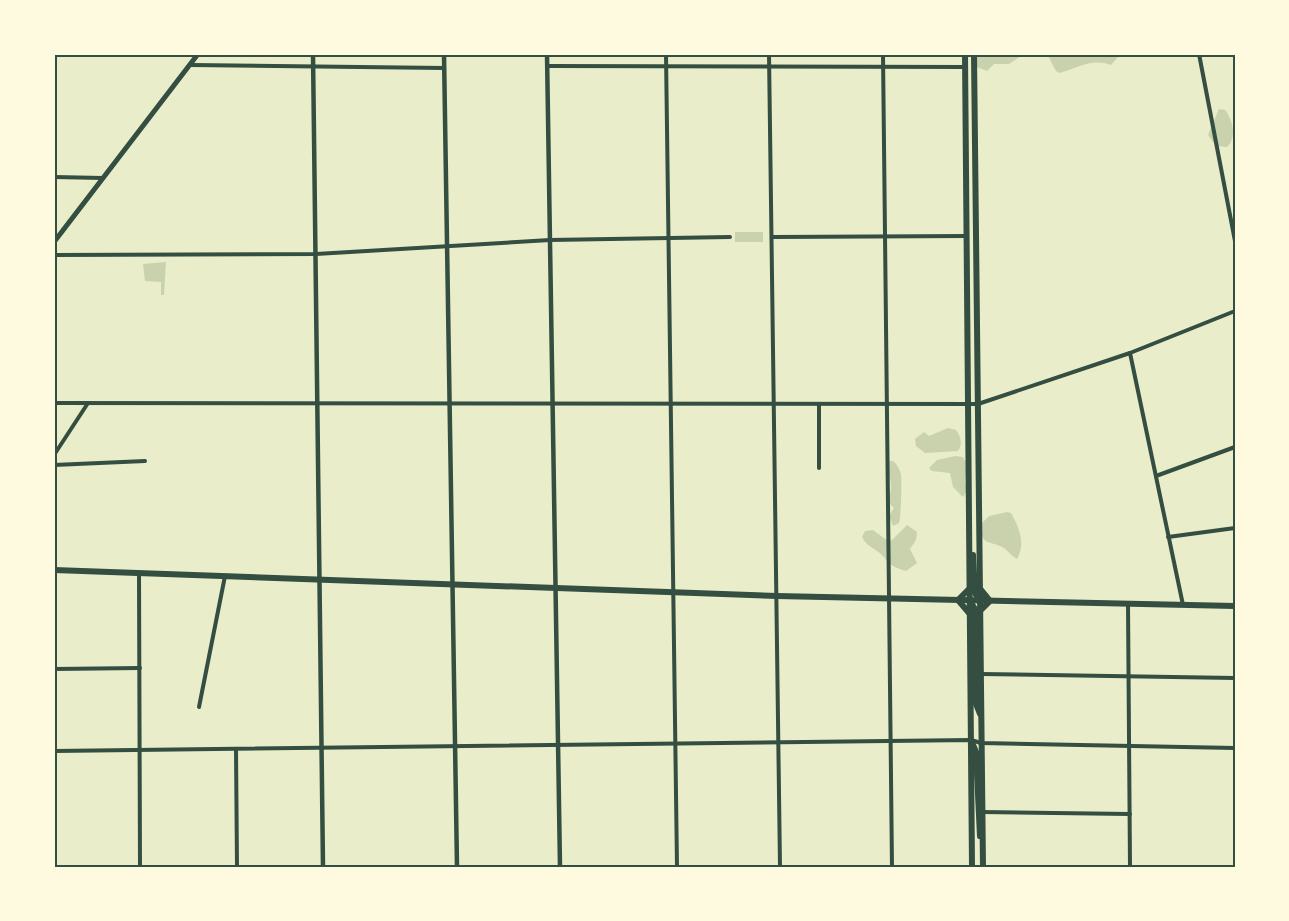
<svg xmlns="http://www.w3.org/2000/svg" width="1289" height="921" viewBox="0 0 1289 921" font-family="'Noto Serif',serif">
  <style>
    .green { fill: #cad2ad }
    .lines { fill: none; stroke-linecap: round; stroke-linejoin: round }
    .minor { stroke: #344e41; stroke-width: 4 }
    .tertiary { stroke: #344e41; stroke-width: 4.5 }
    .secondary { stroke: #344e41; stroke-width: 5 }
    .primary { stroke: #344e41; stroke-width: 6 }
    .trunk { stroke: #344e41; stroke-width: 6 }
    .neatline { fill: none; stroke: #344e41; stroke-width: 2 }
  </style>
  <rect width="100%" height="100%" fill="#e9edc9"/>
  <g class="green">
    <polygon points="974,54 1021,54 1021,56 1009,64 994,64 987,71 977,67"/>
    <path d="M1047 54H1118V57L1111 65C1091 58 1079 68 1059 73L1056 71Z"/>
    <path d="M1219 109 1225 110C1233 120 1237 138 1227 147L1216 146 1208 135Z"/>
    <rect x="735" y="232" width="28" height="10"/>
    <polygon points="166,262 164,295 161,295 161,282 145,281 143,264"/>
    <path d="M948 428 956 430C961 437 963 444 958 451L925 453 916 446 915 439 924 432 929 436Z"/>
    <polygon points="955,456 963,457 970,470 965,480 967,491 963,497 953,487 950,473 932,471 929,468 937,460"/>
    <path d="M889 461H893C897 464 899 468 901 474 902 478 901 520 899 523L893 526 889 516 894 508C884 500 892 495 891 486 891 476 885 470 889 461Z"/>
    <path d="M1007 512 1011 513C1019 527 1026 544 1017 559 1011 556 1007 549 1002 547 988 540 984 547 979 526L989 516Z"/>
    <path d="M907 525 917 532 916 540 910 549 917 563 906 571C883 564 891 561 877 551 870 546 866 545 862 537L865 531 873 530 885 539 892 540Z"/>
  </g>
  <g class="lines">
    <g class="minor">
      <polyline points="666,54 677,867"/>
      <polyline points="769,54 780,867"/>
      <polyline points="883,54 892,867"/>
      <polyline points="1199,54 1235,241"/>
      <polyline points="191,65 444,68"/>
      <polyline points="548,66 965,67"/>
      <polyline points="54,177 103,178"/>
      <polyline points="773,237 967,236"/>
      <polyline points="54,255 316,254 550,240 730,237"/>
      <polyline points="1130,353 1183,605"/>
      <polyline points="54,403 978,404 1130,353 1235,311"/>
      <polyline points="819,405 819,468"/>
      <polyline points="54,455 88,403"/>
      <polyline points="54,465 145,461"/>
      <polyline points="1156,476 1235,447"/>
      <polyline points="1168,537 1235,528"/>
      <polyline points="139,574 140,867"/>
      <polyline points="1128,604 1130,867"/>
      <polyline points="54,669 140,668"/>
      <polyline points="980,674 1235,678"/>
      <polyline points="199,707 225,576"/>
      <polyline points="236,749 237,867"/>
      <polyline points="54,751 971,740 981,743 1235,748"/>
      <polyline points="982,812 1130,814"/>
    </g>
    <g class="tertiary">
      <polyline points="313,54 323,867"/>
      <polyline points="444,54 457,867"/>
      <polyline points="547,54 560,867"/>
    </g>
    <polyline class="secondary" points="54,242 198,54"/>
    <polyline class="primary" points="54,570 777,596 1235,606"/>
    <g class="trunk">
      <polyline points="965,54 972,867"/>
      <polyline points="974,54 983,867"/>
      <polyline points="973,555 975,593 979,601"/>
      <polyline points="968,590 958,600 969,613"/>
      <polyline points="970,601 975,609 976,704 980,714"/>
      <polyline points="981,610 990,601 981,590"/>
      <polyline points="971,740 976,752 980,836"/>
    </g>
  </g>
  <rect width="1289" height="921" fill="none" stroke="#fefae0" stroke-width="111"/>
  <rect x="56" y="56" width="1178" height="810" class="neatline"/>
</svg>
